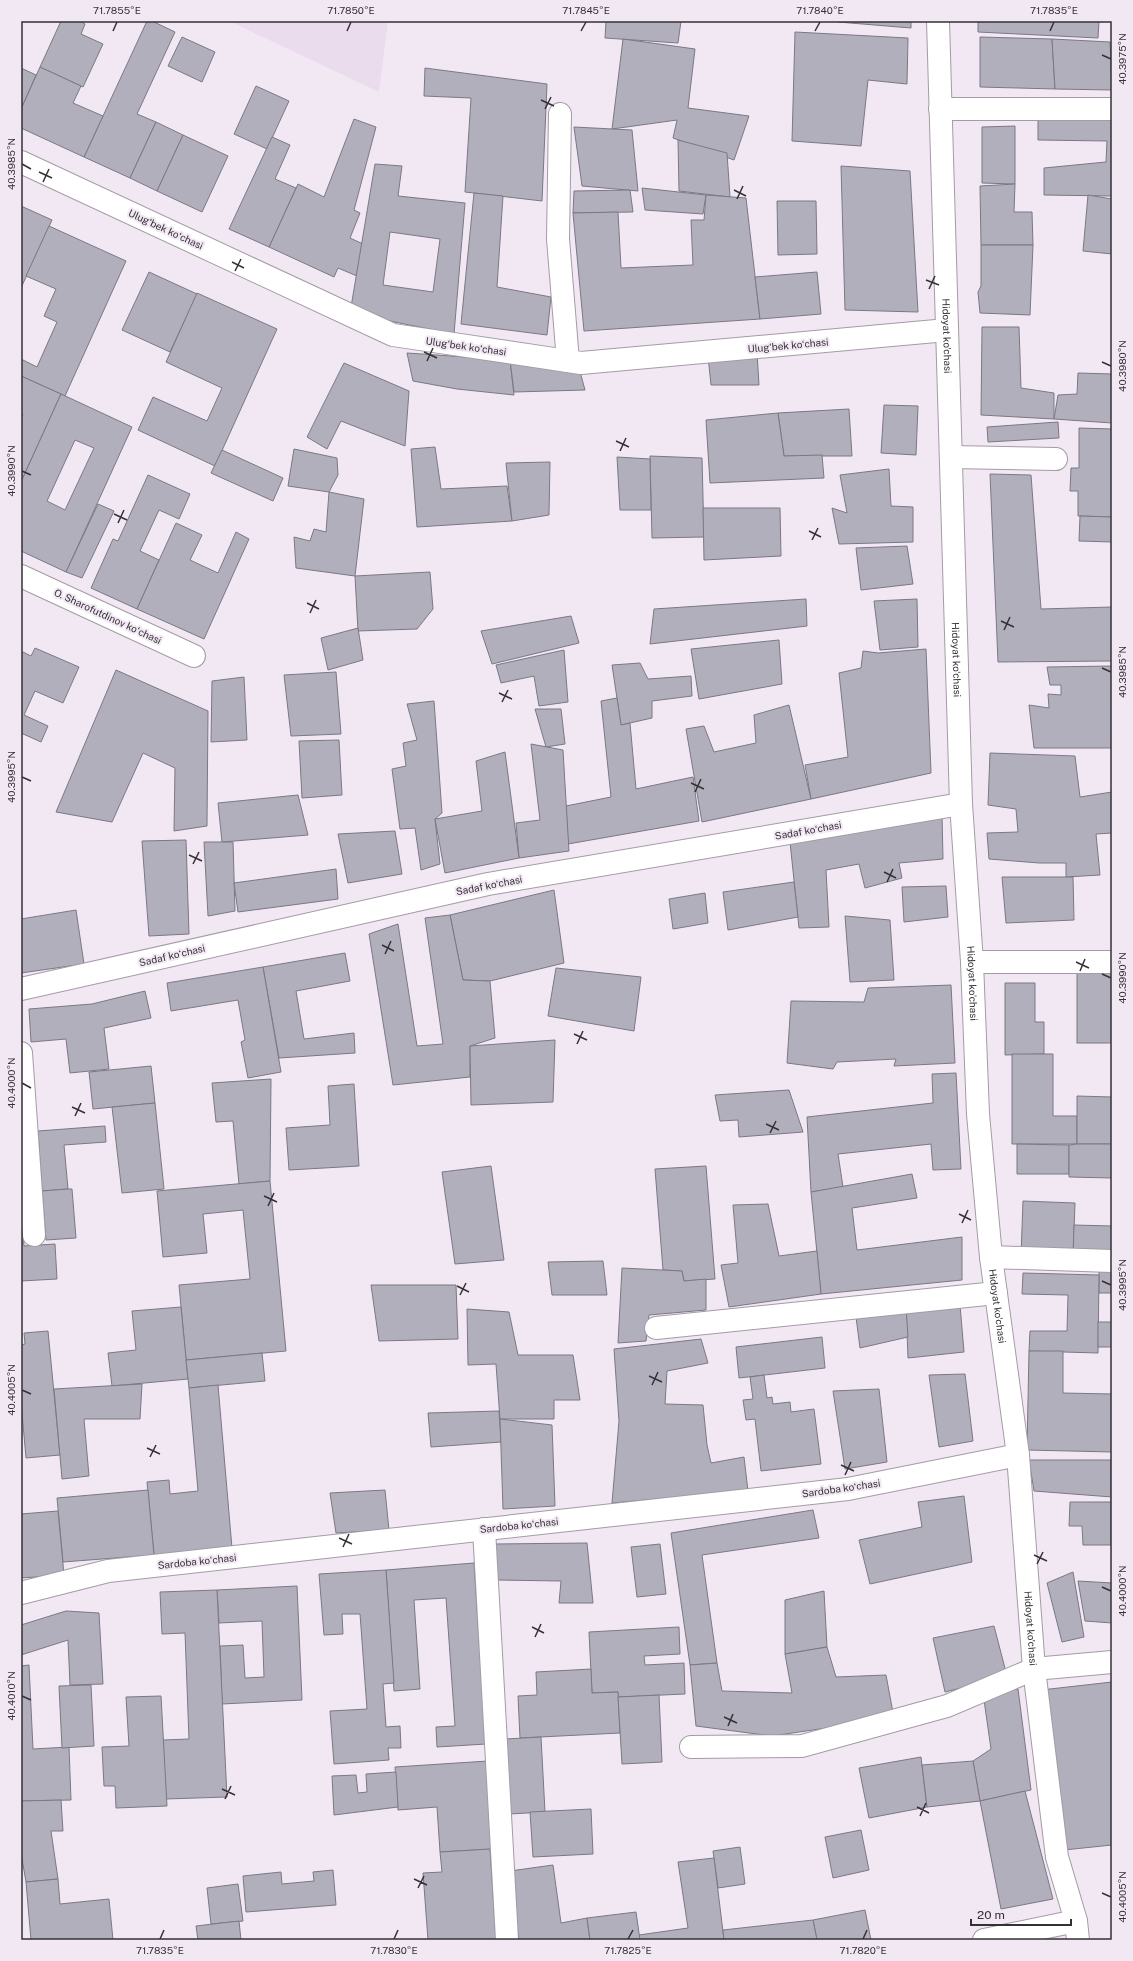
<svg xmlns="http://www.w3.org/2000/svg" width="1133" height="1961" viewBox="0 0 1133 1961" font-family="'Public Sans',sans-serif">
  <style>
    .built { fill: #eadbed }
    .building { fill: #b2afbc; stroke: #7b7884; fill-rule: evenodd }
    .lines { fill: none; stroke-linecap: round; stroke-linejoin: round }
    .minor-casing { stroke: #a49ba5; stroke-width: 24 }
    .minor { stroke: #fff; stroke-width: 22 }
    .ticks { fill: none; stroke: #343135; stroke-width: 1.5 }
    .labels { text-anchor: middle; stroke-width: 4; stroke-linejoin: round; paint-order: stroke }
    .street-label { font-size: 10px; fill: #343135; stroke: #f2e8f4 }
    .neatline { fill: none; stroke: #343135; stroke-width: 1.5 }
    .ticks-label { font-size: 10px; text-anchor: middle; fill: #343135 }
  </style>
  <rect width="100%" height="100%" fill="#f2e8f4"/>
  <polygon class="built" points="229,21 388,21 379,92"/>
  <g class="building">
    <polygon points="61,21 80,21 85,24 81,34 103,44 83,87 40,67"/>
    <polygon points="147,21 152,21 175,32 137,114 156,122 130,178 84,157"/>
    <polygon points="606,21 681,21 678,43 605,38"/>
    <polygon points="838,21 911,21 911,28 838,22"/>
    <polygon points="978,21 1099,21 1098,38 978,32"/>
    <polygon points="795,32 908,38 907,84 868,80 861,146 792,141"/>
    <polygon points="182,37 215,52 202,82 168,66"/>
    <polygon points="980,37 1052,39 1055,89 980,87"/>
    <polygon points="623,39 695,49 688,108 749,116 734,160 673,138 677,120 612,129"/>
    <polygon points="1052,39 1110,42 1112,90 1055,89"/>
    <polygon points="40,67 81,86 73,103 103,116 84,157 21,128 21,109"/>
    <polygon points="21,68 36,75 21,109"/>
    <polygon points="425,68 547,84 542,201 465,192 471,98 424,96"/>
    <polygon points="256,86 289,101 267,149 234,134"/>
    <polygon points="1112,114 1112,196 1044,195 1044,168 1106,162 1107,141 1038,140 1038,115"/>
    <polygon points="354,119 376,127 354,210 360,213 350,238 363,244 357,276 338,268 334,277 269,247 298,184 324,197"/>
    <polygon points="156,122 183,135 157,191 130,178"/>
    <polygon points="1015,126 1015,184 982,183 982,127"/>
    <polygon points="574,127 632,130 638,191 582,186"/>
    <polygon points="183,135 228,156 202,212 157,191"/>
    <polygon points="272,137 290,145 275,179 296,188 269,247 229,229"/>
    <polygon points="678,140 727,153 730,197 679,191"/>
    <path d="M375 164 402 166 398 196 465 203 454 334 350 313ZM390 232 440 239 433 292 383 285Z"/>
    <polygon points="841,166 910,171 918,312 845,310"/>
    <polygon points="1015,184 1014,212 1032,212 1033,245 981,245 980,186"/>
    <polygon points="642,188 706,195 703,214 645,210"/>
    <polygon points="630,190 633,212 573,213 574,191"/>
    <polygon points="474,193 503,196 497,287 551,297 547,335 461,324"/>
    <polygon points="706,195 746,198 760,319 584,331 573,213 618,212 621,268 693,265 691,220 704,220"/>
    <polygon points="1088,195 1112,199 1112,254 1083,251"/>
    <polygon points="777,201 816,201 817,254 778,255"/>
    <polygon points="21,206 52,220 21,288"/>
    <polygon points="49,226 126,261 65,396 21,376 21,359 37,367 57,322 44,316 56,289 26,276"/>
    <polygon points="981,245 1033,245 1030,315 980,313 978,292 981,286"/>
    <polygon points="149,272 197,294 170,352 122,330"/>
    <polygon points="817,272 821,314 760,319 755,277"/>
    <polygon points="197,293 277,329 215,466 138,430 153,397 207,421 222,388 166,362"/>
    <polygon points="982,327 1019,327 1021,388 1054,393 1054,419 981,415"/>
    <polygon points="757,352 759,385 711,385 708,356"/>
    <polygon points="407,353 510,360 514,395 457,389 413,381"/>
    <polygon points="510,360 579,368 585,390 514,392"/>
    <polygon points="344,363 409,391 405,446 341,421 327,449 307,437"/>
    <polygon points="1078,373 1112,374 1112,423 1054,419 1058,395 1077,394"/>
    <polygon points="21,376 61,394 21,482 21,418 23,415 21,414"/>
    <path d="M61 394 132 427 66 572 21 551V482ZM75 440 94 448 65 510 47 501Z"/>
    <polygon points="884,405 918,406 916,455 881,453"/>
    <polygon points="849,409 852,456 784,456 778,413"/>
    <polygon points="778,413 784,456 822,455 824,478 710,483 706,420"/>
    <polygon points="1058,422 1059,438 988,442 987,427"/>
    <polygon points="1079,428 1112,429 1112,517 1078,516 1078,491 1070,491 1071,468 1079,468"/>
    <polygon points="435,447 441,489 507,486 512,521 417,527 411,449"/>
    <polygon points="294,449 337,458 338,475 329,492 288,486"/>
    <polygon points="222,450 283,478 273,501 211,473"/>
    <polygon points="650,456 702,458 704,537 652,538"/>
    <polygon points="617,457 650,459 651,510 620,510"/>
    <polygon points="550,462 549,515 512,521 506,463"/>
    <polygon points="889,469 891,506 913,507 913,542 839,544 832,508 847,513 840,475"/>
    <polygon points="990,474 1031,475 1041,609 1112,607 1112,661 998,662"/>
    <polygon points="148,475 190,494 179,519 159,510 140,551 159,560 137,609 91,588 113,539 118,541"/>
    <polygon points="329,492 364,499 355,576 296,568 294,537 310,541 314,529 326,532"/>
    <polygon points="98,504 114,511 82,578 66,572"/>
    <polygon points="703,508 780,508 781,556 704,560"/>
    <polygon points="1080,516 1112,517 1112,542 1079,541"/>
    <polygon points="176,523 202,535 190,560 218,573 236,532 249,539 204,639 137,609"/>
    <polygon points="907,546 913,584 861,590 856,548"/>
    <polygon points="430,572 433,609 417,629 358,631 355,576"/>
    <polygon points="806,599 807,626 650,644 654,609"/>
    <polygon points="917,599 918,647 880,650 874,601"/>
    <polygon points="571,616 579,643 492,664 481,631"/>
    <polygon points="358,628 363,660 328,670 321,638"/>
    <polygon points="779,640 782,684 699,699 691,649"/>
    <polygon points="35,648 79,667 63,703 35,691 24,715 48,726 41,742 21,733 21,651 31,656"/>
    <polygon points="926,649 931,773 811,799 805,765 848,757 839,673 861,668 863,651 878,653"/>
    <polygon points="564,650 568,702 539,706 534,676 501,683 496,665"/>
    <polygon points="640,663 648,679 691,676 692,696 652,701 652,718 621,725 612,665"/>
    <polygon points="1112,666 1112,748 1034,748 1029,705 1049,708 1048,694 1061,695 1061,685 1050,685 1047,667"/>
    <polygon points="116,670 208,711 207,826 174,831 175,768 143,753 112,822 56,812"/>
    <polygon points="336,672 341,734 291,736 284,675"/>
    <polygon points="244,677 247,740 211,742 212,681"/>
    <polygon points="617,698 621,725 630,723 636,789 693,777 699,821 568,844 566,806 611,797 601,701"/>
    <polygon points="434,701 442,813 435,819 440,864 421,870 415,828 400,829 392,769 406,766 403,743 417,740 407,704"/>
    <polygon points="789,705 811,799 702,822 686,729 704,726 714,752 756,743 754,715"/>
    <polygon points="535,709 561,709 565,744 546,747"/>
    <polygon points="339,740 342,795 302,798 299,741"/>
    <polygon points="531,744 563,750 569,851 519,858 516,823 540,820"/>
    <polygon points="505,752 519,858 445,873 435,819 482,811 476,761"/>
    <polygon points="990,753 1075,756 1080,797 1112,792 1112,833 1096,834 1100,875 1066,877 1066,863 1039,863 989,859 987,833 1018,832 1016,809 988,805"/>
    <polygon points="298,795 308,835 222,842 218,803"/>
    <polygon points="942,815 943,859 899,863 902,878 865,888 859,864 826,870 829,927 799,928 790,842"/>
    <polygon points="395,831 402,874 348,883 338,834"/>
    <polygon points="186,840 189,934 149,936 142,841"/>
    <polygon points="204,842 233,842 235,911 208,916"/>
    <polygon points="336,869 338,899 238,912 234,883"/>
    <polygon points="1002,877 1073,877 1074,920 1006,923"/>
    <polygon points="794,882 798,917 728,930 723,892"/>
    <polygon points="946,886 948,917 904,922 902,887"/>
    <polygon points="554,890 564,963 490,981 463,980 450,915"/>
    <polygon points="705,893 708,923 673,929 669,899"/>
    <polygon points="76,910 84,964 21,973 21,919"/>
    <polygon points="450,915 463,980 490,981 495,1038 470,1046 470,1077 393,1085 369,934 398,924 417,1046 443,1044 425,918"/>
    <polygon points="845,916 890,920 894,980 850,982"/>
    <polygon points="345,953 350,981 296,991 304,1039 354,1033 355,1053 279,1058 263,967"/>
    <rect x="1077" y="964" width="35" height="79"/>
    <polygon points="263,967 281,1072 248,1078 241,1042 245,1040 238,1000 171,1011 167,983"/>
    <polygon points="556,968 641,977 634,1031 548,1016"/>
    <polygon points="1005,983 1035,983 1035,1022 1044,1022 1044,1054 1005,1055"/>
    <polygon points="951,985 955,1063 894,1066 896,1059 837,1062 833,1069 787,1063 791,1001 864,1002 868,988"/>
    <polygon points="145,991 151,1018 104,1028 109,1069 70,1073 66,1039 31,1042 29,1009 92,1004"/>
    <polygon points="555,1040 553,1102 471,1105 470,1046"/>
    <polygon points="1012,1054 1053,1054 1053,1116 1077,1116 1077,1144 1012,1144"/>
    <polygon points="151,1066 155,1103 93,1109 89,1072"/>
    <polygon points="956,1073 961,1169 933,1170 931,1144 838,1154 843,1187 811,1192 807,1117 933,1103 932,1074"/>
    <polygon points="271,1079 270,1181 239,1184 233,1121 216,1122 212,1083"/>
    <polygon points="354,1084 359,1166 289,1170 286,1128 330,1125 328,1086"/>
    <polygon points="789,1090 803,1132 739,1137 738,1120 720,1121 715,1095"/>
    <polygon points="1077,1096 1112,1097 1112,1144 1077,1144"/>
    <polygon points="155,1103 164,1189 122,1193 112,1107"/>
    <polygon points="105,1126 106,1142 64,1145 68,1189 42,1191 38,1131"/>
    <polygon points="1017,1144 1069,1145 1069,1174 1017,1174"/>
    <polygon points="1077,1144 1112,1144 1112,1178 1069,1177 1069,1145"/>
    <polygon points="491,1166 504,1260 455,1264 442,1172"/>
    <polygon points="706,1166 715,1279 684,1281 682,1271 663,1270 655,1169"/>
    <polygon points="912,1174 917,1198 852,1208 857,1250 962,1237 962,1280 821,1294 811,1192"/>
    <polygon points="270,1181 286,1351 186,1360 179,1285 250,1279 243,1210 203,1214 207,1253 163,1257 157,1191"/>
    <polygon points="68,1189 72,1189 76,1238 46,1240 42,1191"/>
    <polygon points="21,1193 24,1246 55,1244 57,1279 21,1281"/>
    <polygon points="1023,1201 1075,1203 1073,1258 1021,1256"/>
    <polygon points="768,1204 779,1256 817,1251 821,1294 729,1307 721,1265 738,1263 733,1205"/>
    <polygon points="1074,1225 1112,1226 1112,1259 1073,1258"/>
    <polygon points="603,1261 607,1295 552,1295 548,1262"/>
    <polygon points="622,1268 682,1271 684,1281 706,1279 706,1310 649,1315 646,1341 618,1343"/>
    <rect x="1099" y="1271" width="13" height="22"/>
    <polygon points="1023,1273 1099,1275 1098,1353 1029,1351 1030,1331 1067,1331 1068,1295 1022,1294"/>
    <polygon points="371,1285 456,1285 458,1339 379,1341"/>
    <polygon points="960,1305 964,1352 908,1358 906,1307"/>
    <polygon points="181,1307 188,1379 112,1386 108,1353 136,1350 132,1311"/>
    <polygon points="906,1307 908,1337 860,1348 856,1317"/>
    <polygon points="467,1309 509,1312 518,1355 573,1355 580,1400 554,1400 554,1419 500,1419 496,1364 468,1365"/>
    <rect x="1098" y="1322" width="14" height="25"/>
    <polygon points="48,1331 60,1455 26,1458 21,1402 21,1345 25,1344 24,1333"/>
    <polygon points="822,1337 825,1368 739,1378 736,1347"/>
    <polygon points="701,1339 708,1363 667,1371 665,1404 703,1405 707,1445 711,1463 744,1457 748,1491 612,1503 619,1421 614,1349"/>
    <polygon points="1029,1351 1063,1351 1063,1393 1112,1394 1112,1452 1027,1450"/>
    <polygon points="262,1353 265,1381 189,1388 186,1360"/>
    <polygon points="965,1374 973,1441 939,1447 929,1375"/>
    <polygon points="764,1375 767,1398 772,1397 773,1404 790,1402 791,1412 814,1409 821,1464 761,1471 755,1419 746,1420 743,1400 753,1399 750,1377"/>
    <polygon points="142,1384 140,1419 84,1419 89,1476 62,1479 54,1389"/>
    <polygon points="218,1385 232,1548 154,1555 147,1482 169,1480 170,1494 198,1491 189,1388"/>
    <polygon points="879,1389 887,1462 845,1469 833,1391"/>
    <polygon points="499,1411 501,1442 431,1447 428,1413"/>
    <polygon points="500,1419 552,1425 555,1506 503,1509"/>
    <polygon points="1029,1460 1111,1460 1112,1497 1034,1491"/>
    <rect x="1111" y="1460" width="1" height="85"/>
    <polygon points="148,1490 154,1555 63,1562 57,1498"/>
    <polygon points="385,1490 389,1530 336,1533 330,1493"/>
    <polygon points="964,1496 972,1562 870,1584 859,1540 922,1527 918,1502"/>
    <polygon points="1070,1502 1111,1502 1111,1545 1083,1545 1082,1526 1069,1526"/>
    <polygon points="813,1510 819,1538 702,1555 717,1663 690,1665 671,1533"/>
    <polygon points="58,1511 64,1575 21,1578 21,1514"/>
    <polygon points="587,1543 593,1603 559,1603 561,1581 497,1580 496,1544"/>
    <polygon points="660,1544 666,1594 637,1597 631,1547"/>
    <polygon points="474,1563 486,1744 437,1747 436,1727 455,1726 446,1598 414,1600 420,1689 394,1691 386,1570"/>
    <polygon points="386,1570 394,1683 383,1684 386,1727 400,1726 401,1748 388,1748 389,1760 334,1764 330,1711 367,1709 360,1614 342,1614 343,1634 324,1635 319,1574"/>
    <polygon points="1073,1572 1084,1637 1062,1642 1047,1583"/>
    <polygon points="1078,1581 1112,1583 1112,1623 1085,1621"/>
    <polygon points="297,1586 302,1700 222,1704 220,1646 243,1645 245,1678 264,1677 262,1621 219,1623 217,1590"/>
    <polygon points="217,1590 227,1797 166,1799 163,1740 189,1739 185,1633 162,1634 160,1592"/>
    <polygon points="824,1591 827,1647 785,1654 785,1600"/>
    <polygon points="66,1611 99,1613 103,1684 70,1685 68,1640 21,1655 21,1625"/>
    <polygon points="994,1626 1007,1676 945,1692 933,1638"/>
    <polygon points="679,1627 680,1654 644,1656 645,1665 684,1663 685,1694 618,1697 618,1692 592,1693 589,1632"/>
    <polygon points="827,1647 836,1677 886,1675 894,1718 772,1736 696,1726 690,1665 717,1663 722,1691 792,1693 785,1654"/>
    <polygon points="29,1665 33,1749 69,1747 71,1800 21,1801 21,1666"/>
    <polygon points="591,1669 592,1693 618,1692 620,1733 520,1738 518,1696 537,1695 536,1672"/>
    <polygon points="1112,1682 1112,1845 1064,1850 1041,1690"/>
    <polygon points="91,1685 94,1746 62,1748 59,1686"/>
    <polygon points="1018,1689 1031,1790 980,1801 973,1761 991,1749 983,1693"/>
    <polygon points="659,1695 662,1762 622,1764 618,1697"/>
    <polygon points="161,1696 167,1806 116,1808 115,1786 104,1786 102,1747 129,1746 126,1697"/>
    <polygon points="541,1737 545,1812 509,1814 506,1739"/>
    <polygon points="921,1757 927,1807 869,1818 859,1768"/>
    <polygon points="488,1761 494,1849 440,1852 437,1807 398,1810 395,1767"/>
    <polygon points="973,1761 980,1801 927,1807 922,1765"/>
    <polygon points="396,1772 398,1807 334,1815 332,1776 356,1775 358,1793 367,1792 366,1774"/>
    <polygon points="1025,1791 1053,1899 1001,1909 980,1801"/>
    <polygon points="61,1800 63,1831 51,1831 58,1879 26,1882 21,1853 21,1801"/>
    <polygon points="591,1809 593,1854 533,1857 530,1812"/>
    <polygon points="861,1830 869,1870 833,1878 825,1837"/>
    <polygon points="740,1847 745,1884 718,1888 713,1851"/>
    <polygon points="490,1849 496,1940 428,1940 423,1873 442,1872 440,1852"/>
    <polygon points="714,1858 724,1940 640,1940 639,1935 688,1928 678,1862"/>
    <polygon points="553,1865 561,1923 587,1918 590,1940 519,1940 510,1871"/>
    <polygon points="333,1870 336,1905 246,1912 243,1876 281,1872 282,1884 314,1881 313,1872"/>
    <polygon points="58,1879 60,1904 109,1899 113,1940 31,1940 26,1882"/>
    <polygon points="238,1884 243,1921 211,1924 207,1888"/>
    <polygon points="865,1910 871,1940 817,1940 813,1920"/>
    <polygon points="636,1912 640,1940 590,1940 587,1918"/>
    <polygon points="813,1920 817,1940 724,1940 723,1930"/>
    <polygon points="239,1921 241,1940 198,1940 196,1926"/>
  </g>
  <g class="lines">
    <g class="minor-casing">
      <g id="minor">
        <path id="s1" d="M938 21 961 804 972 962 978 1114 991 1257 1018 1455 1034 1669 1057 1857 1076 1921 1078 1940"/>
        <polyline points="940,109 1112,109"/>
        <polyline points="560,114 558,239 568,361"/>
        <polyline points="21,162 393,335 581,363 947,330"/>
        <polyline points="952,457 1056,459"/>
        <polyline points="21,576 194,656"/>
        <polyline points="972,962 1112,962"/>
        <polyline points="21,989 488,884 961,804"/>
        <polyline points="21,1053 34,1235"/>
        <polyline points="991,1257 1112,1261"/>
        <polyline points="656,1328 996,1293"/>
        <polyline points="484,1529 507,1940"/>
        <polyline points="21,1593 108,1571 848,1489 1018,1455"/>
        <polyline points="691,1747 802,1746 947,1706 1034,1669 1112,1662"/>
        <polyline points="984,1940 1076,1921"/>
      </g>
    </g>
    <use href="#minor" class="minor"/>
  </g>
  <path class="ticks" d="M113 31 117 22M347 31 351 22M581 31 586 22M815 31 820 22M1050 31 1054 22M1102 55 1111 59M541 100 554 106M545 109 551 97M22 164 31 169M39 172 52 178M43 182 49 169M734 190 746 196M737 199 743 186M232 262 244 268M235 271 241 259M926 280 939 285M929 289 935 276M424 352 437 358M427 361 433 348M1102 362 1111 366M616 441 629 447M620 451 626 438M22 471 31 475M114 514 127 520M118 523 124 510M809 531 821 537M812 540 818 528M307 603 319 609M310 613 316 600M1001 621 1014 627M1004 630 1010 617M1102 668 1111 672M499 693 512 699M502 702 508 690M22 777 31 781M691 783 704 789M695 792 701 779M189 855 202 861M193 864 199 852M884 872 896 878M887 882 893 869M382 945 394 951M385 954 391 941M1076 962 1089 968M1080 971 1085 959M1102 974 1111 978M574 1034 587 1040M577 1044 583 1031M22 1083 31 1088M72 1107 85 1113M75 1116 81 1103M766 1124 779 1130M770 1133 776 1121M264 1196 277 1202M268 1206 274 1193M959 1214 971 1220M962 1223 968 1210M1102 1281 1111 1285M457 1286 469 1292M460 1295 466 1283M649 1376 662 1382M652 1385 658 1372M22 1390 31 1394M147 1448 160 1454M150 1457 156 1445M841 1465 854 1471M845 1475 851 1462M339 1538 352 1544M343 1547 349 1534M1034 1555 1047 1561M1037 1564 1043 1552M1102 1587 1111 1591M532 1627 544 1633M535 1637 541 1624M22 1696 31 1700M724 1717 737 1723M728 1726 733 1714M222 1789 235 1795M225 1799 231 1786M917 1807 929 1813M920 1816 926 1803M414 1879 427 1885M418 1888 424 1876M1102 1893 1111 1897M160 1939 164 1930M394 1939 398 1930M628 1939 633 1930M863 1939 867 1930"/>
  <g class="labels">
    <g class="street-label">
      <text transform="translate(166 229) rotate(25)" y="4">Ulugʻbek koʻchasi</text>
      <text dy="4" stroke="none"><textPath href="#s1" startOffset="315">Hidoyat ko'chasi</textPath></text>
      <text transform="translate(788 345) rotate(-5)" y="4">Ulugʻbek koʻchasi</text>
      <text transform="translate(466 346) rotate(8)" y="4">Ulugʻbek koʻchasi</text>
      <text transform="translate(108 616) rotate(25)" y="4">O. Sharofutdinov koʻchasi</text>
      <text dy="4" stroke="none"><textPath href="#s1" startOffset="639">Hidoyat ko'chasi</textPath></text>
      <text transform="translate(808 830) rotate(-10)" y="4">Sadaf koʻchasi</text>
      <text transform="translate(489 885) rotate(-11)" y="4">Sadaf koʻchasi</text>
      <text transform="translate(172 955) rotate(-13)" y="4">Sadaf koʻchasi</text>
      <text dy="4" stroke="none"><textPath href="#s1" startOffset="963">Hidoyat ko'chasi</textPath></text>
      <text dy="4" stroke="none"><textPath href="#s1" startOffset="1287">Hidoyat ko'chasi</textPath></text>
      <text transform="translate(841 1488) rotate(-8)" y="4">Sardoba koʻchasi</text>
      <text transform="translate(519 1525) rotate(-6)" y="4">Sardoba koʻchasi</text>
      <text transform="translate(197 1561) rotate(-6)" y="4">Sardoba koʻchasi</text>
      <text dy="4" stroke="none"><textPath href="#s1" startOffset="1611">Hidoyat ko'chasi</textPath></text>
    </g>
  </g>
  <rect width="1133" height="1961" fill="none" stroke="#f2e8f4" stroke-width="44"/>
  <path d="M971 1919v6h100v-6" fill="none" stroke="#343135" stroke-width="2"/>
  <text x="977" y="1919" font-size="12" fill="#343135" stroke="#f2e8f4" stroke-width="3" paint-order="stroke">20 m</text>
  <rect x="22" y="22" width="1089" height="1917" class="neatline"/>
  <g class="ticks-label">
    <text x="117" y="14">71.7855°E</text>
    <text x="351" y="14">71.7850°E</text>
    <text x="586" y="14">71.7845°E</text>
    <text x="820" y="14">71.7840°E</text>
    <text x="1054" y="14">71.7835°E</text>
    <text transform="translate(1122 59) rotate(-90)" y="4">40.3975°N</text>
    <text transform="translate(11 164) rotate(-90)" y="4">40.3985°N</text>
    <text transform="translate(1122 366) rotate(-90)" y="4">40.3980°N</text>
    <text transform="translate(11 471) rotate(-90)" y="4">40.3990°N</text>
    <text transform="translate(1122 672) rotate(-90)" y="4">40.3985°N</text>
    <text transform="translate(11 777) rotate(-90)" y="4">40.3995°N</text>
    <text transform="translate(1122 978) rotate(-90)" y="4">40.3990°N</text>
    <text transform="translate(11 1083) rotate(-90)" y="4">40.4000°N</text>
    <text transform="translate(1122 1285) rotate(-90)" y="4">40.3995°N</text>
    <text transform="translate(11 1390) rotate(-90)" y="4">40.4005°N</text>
    <text transform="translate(1122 1591) rotate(-90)" y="4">40.4000°N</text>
    <text transform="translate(11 1696) rotate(-90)" y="4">40.4010°N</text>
    <text transform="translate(1122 1897) rotate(-90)" y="4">40.4005°N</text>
    <text x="160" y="1954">71.7835°E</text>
    <text x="394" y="1954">71.7830°E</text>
    <text x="628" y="1954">71.7825°E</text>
    <text x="863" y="1954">71.7820°E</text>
  </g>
</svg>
